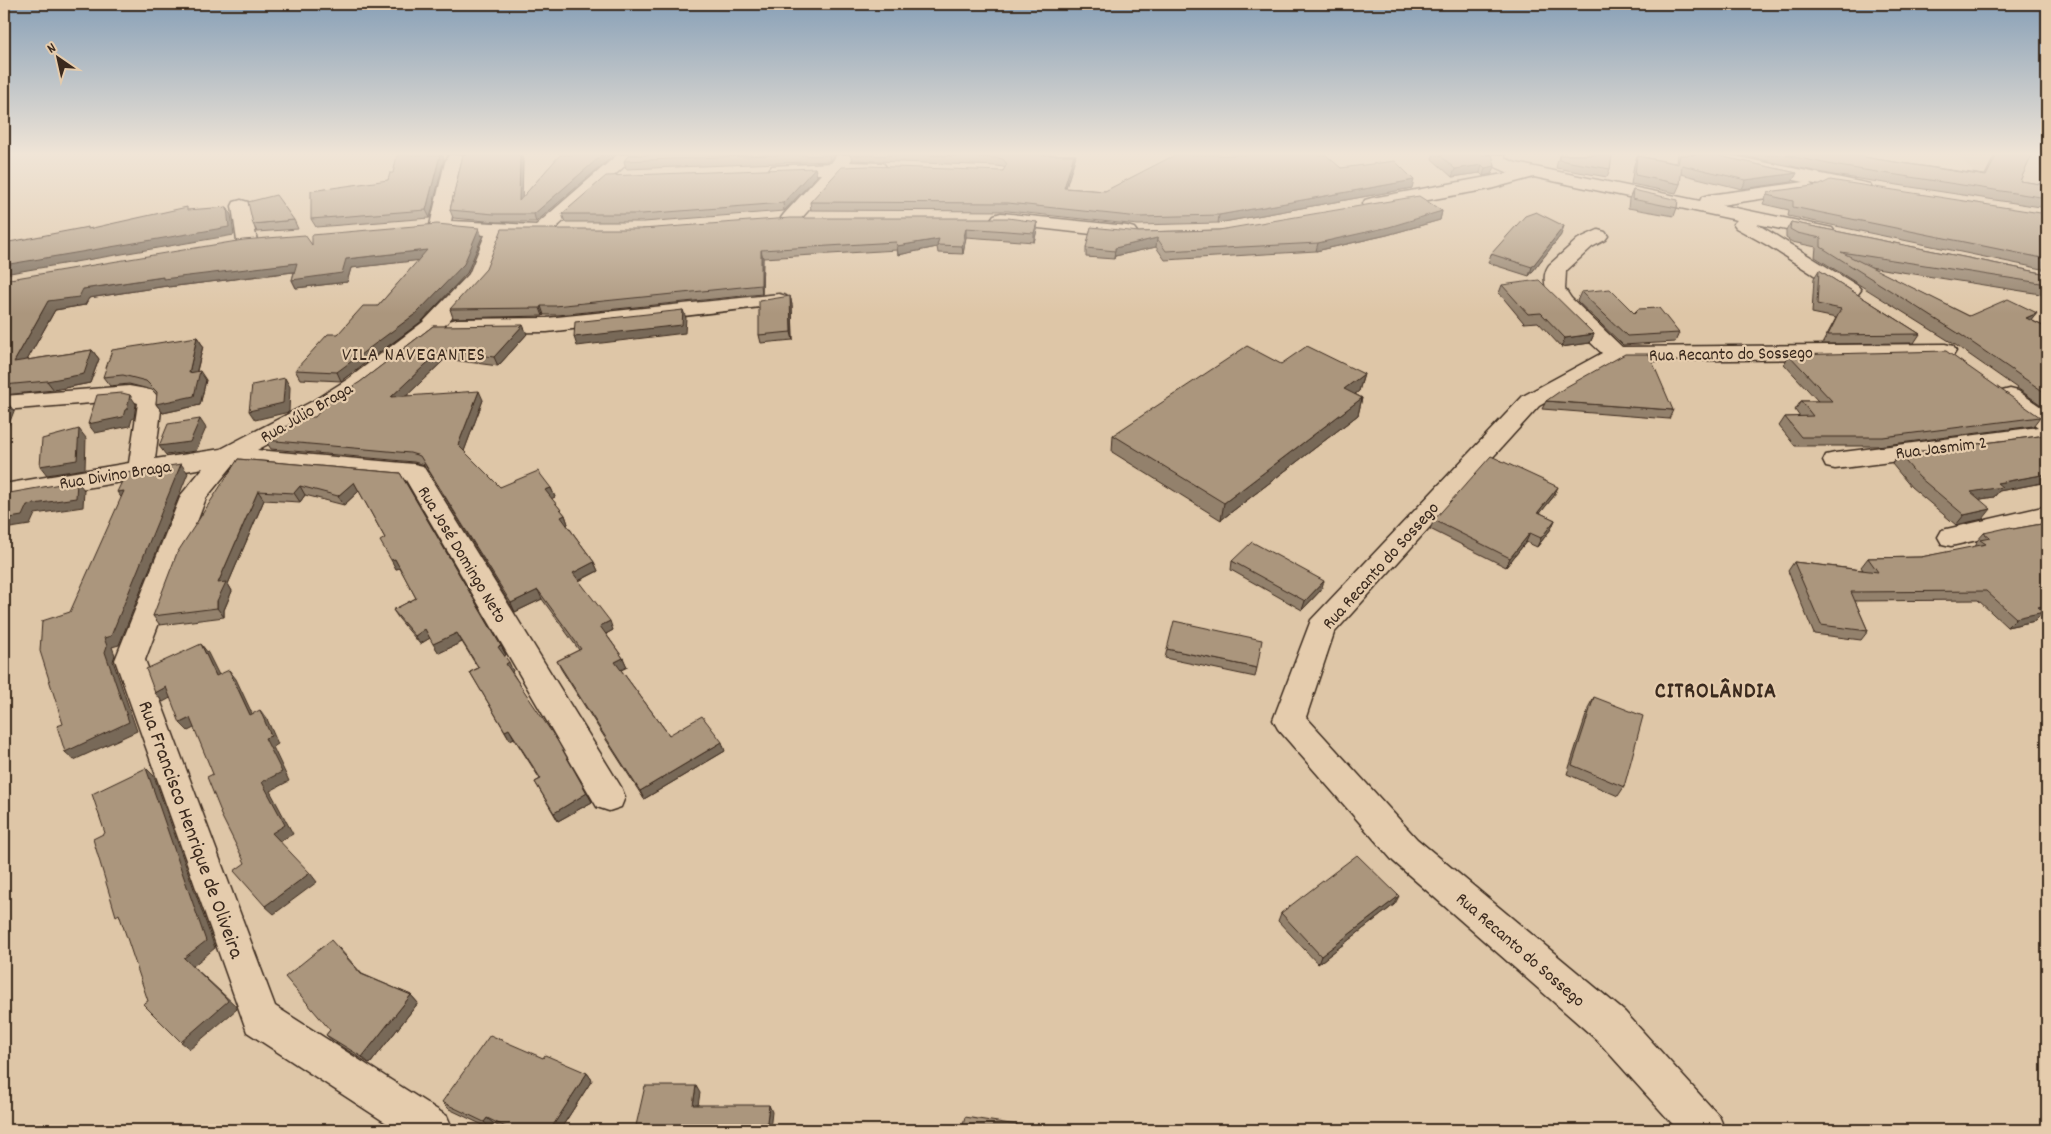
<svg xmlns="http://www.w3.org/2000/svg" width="2051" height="1134" viewBox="0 0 2051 1134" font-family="Dekko,sans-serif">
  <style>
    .built { fill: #cfb89a }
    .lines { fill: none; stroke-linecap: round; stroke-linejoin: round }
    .minor-casing { stroke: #3b2a1e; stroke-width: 3 }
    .minor { fill: #e5ccad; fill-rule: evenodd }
    .wall { fill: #93816c; stroke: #3b2a1e }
    .shaded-wall { fill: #786958; stroke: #3b2a1e }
    .building { fill: #ab967d; stroke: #3b2a1e }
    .labels { text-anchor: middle; stroke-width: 4.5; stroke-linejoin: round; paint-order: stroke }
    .street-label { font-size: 18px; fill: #3b2a1e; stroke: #e5ccad }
    .neighbourhood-label { font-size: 19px; letter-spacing: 1px; fill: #3b2a1e; stroke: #e5ccad }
    .near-street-label { font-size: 21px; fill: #3b2a1e; stroke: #e5ccad }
    .district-label { font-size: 22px; font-weight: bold; letter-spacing: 1px; fill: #3b2a1e; stroke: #e5ccad }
  </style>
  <rect width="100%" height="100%" fill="#dec6a7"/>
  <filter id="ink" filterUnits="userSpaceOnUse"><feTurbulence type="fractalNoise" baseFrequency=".02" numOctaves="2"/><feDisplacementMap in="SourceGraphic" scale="10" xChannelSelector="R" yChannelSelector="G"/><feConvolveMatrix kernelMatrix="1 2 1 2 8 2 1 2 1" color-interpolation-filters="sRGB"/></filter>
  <g filter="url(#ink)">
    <polygon class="built" points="1958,155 2047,155 2047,187 1985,185"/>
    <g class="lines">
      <g class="minor-casing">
        <g id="minor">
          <polygon points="449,155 467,155 463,162 451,221 536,225 617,155 637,155 548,235 541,237 504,236 488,276 439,332 364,389 329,411 257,450 414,464 423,466 621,787 625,797 621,807 609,811 597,807 406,480 233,465 206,498 145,660 275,1006 447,1116 453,1130 397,1130 247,1032 115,660 181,495 203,468 4,502 4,484 129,463 138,403 129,400 4,410 4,396 129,386 152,390 162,402 155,459 221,449 313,401 348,379 423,322 469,274 485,235 441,232 434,230 430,225 445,162"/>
          <polygon points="837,155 849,155 852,159 850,162 883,163 886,167 883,171 842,173 798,222 791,224 784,222 781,218 784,214 821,174 778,175 772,174 769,170 772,166 831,163"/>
          <polygon points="1487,155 1505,155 1505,158 1516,163 1700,201 1702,197 1709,195 1804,182 1701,160 1695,159 1692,155 1729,155 1870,184 1872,188 1870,192 1863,194 1810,183 1814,187 1812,191 1721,205 1832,228 1835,232 1832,236 1825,238 1757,224 1858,286 1861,290 1858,294 1851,296 1844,294 1767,245 1736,228 1733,224 1737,220 1534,177 1490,189 1372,210 1365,208 1363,204 1365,200 1372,198 1509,173 1491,165"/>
          <polygon points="241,200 248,202 250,206 257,241 254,245 247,247 240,245 237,241 232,206 234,202"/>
          <polygon points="1001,213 1127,226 1134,228 1137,232 1134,236 1127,238 994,223 991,219 994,215"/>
          <path d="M1598 230 1605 232 1608 236 1605 240 1592 247 1566 271 1565 289 1571 298 1622 347 1945 344 1953 346 1956 351 1953 356 1945 358 1620 361 1539 406 1334 633 1306 717 1417 839 1625 1012 1719 1116 1725 1130H1678L1597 1040 1393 861 1278 729 1273 720 1311 620 1523 396 1602 353C1583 334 1529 294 1549 265L1578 239Z"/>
          <polygon points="779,294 786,296 790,300 786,304 547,332 457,333 449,331 446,326 449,321 457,319 547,318"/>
          <polygon points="2010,389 2018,391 2047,411 2047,442 1835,469 1826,467 1823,461 1826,455 1835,453 2038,427 2002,401 1998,396 2002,391"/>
          <polygon points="2047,506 2047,524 1951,546 1942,544 1938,537 1942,530 1951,528"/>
        </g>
      </g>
      <use href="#minor" class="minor"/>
    </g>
    <g class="wall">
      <polygon points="463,155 523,155 522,198 560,155 614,155 536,222 497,222 453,218 450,210"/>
      <polygon points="629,155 835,155 830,161 626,169 624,161"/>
      <polygon points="850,155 1076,155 1066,188 1105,191 1341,168 1412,188 1218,223 1138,225 1008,211 811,210 810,202 1003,171 1005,168 1003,167 997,166 853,160"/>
      <polygon points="1433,155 1492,155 1495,166 1492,174 1483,176 1480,173 1452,177 1432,159"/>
      <polygon points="1559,155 1612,155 1610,169 1607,177 1556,168"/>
      <polygon points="1677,155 1714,155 1797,173 1792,182 1742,189 1681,174 1680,184 1676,193 1631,184 1634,165 1637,156 1676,163"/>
      <polygon points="1739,155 1855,155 1875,159 1985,175 1995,155 2032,155 2020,181 2047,185 2047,208 1833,175"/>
      <polygon points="444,159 430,218 316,227 311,219 388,180 393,173"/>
      <polygon points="815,168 817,176 784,211 644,222 565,222 562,214"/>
      <polygon points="1633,190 1677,208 1674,216 1628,208 1629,199"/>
      <polygon points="1768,192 2047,214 2047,270 1788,216 1789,210 1763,204"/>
      <polygon points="1442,211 1440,220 1387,235 1316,251 1165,260 1156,247 1115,256 1114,259 1086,257 1086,248 1139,232 1219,230"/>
      <polygon points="294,220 298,229 257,232 253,224"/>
      <polygon points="1037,222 1037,230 1034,242 966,237 963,254 938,253 937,247 898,255 897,250 763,258 762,294 558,315 544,315 543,316 453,318 450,309 642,229"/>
      <polygon points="1791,222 2047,274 2047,295 1870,267 1969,316 2037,313 2031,320 2047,328 2047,409 1954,344 1815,257 1816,247 1792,242 1786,238 1786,231"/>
      <polygon points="1561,235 1529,276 1488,263 1491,254"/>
      <polygon points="482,237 467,273 422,321 341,381 300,379 295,370 338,334 378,306 419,260 351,268 347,282 296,288 292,280 294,272 168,287 167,286 89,298 85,305 55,310 27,360 92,350 99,359 90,383 54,390 4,395 4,280 312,245"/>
      <polygon points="1819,270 1920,334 1914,343 1822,344 1836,318 1812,313 1814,278"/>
      <polygon points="1502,285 1594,334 1590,343 1561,347 1538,322 1524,323 1499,293"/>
      <polygon points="1581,292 1634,313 1679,333 1675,342 1623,345 1577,301"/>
      <polygon points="790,296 792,305 793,340 761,343 759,335"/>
      <polygon points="433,326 527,334 498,366 445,359 406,396 483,400 464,451 500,487 551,488 555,497 551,498 565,515 568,524 567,525 594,562 598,571 579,581 613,630 606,634 623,658 627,667 621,670 669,735 725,751 644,799 561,669 557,661 579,650 542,599 515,612 425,465 414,462 271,449 265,440 315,417"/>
      <polygon points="197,337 203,346 197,371 206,380 200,405 163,413 156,404 157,395 152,390 129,384 110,386 103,377"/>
      <polygon points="1789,355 2040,417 2033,426 1877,446 1795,446 1779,426 1785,417 1800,417 1795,410 1801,401 1818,401 1784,364"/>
      <polygon points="1281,364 1364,374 1359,391 1355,394 1362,398 1358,415 1221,520 1112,452 1113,435"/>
      <polygon points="1546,401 1673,410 1669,419 1542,409"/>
      <polygon points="2047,435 2047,482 1999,491 1994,497 1980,499 1983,519 1956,525 1911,487 1892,464 1899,454"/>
      <polygon points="238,459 400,473 501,646 506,655 504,656 513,671 512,672 587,793 592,802 558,821 535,782 540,779 514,738 510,740 470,672 478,668 462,642 439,653 430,638 420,644 399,619 393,610 416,598 400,568 396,569 385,538 359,491 344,505 305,495 300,502 264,500 228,584 232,591 224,610 224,617 160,625 153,616"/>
      <polygon points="1554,496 1540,513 1555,520 1551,529 1537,547 1526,542 1506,567 1430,529 1434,520"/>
      <polygon points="2047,523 2047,613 2043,613 2035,621 2007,627 1978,600 1855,601 1868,631 1861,640 1814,634 1788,571 1794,562 1863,570 1861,567 1868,558 1921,557 1975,547 1977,543 1976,542 1984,533 2013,529"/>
      <polygon points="1232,561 1321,590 1302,610 1231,570"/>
      <polygon points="1167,649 1257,668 1255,677 1165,658"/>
      <polygon points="1594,697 1624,787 1618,796 1567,774 1589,706"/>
      <polygon points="1395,904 1318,964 1278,921 1281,913"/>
      <polygon points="339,948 362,974 411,995 418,1003 370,1064 334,1042 326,1035 330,1030"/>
      <polygon points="543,1058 587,1073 592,1080 560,1130 506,1130 494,1124 491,1129 449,1109 442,1102"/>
    </g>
    <g class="shaded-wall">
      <polygon points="440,155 443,155 444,159 430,218 426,210"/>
      <polygon points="520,155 523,155 522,209 519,201"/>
      <polygon points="602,155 614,155 536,222 534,214"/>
      <polygon points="829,155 835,155 830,161"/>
      <polygon points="1074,155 1076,155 1063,196 1064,188"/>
      <polygon points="1482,165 1480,173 1452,177 1455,169"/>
      <polygon points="1495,166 1492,174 1483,176 1485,168"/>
      <polygon points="815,168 817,176 784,211 783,203"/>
      <polygon points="1797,173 1792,182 1742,189 1746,180"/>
      <polygon points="1414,180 1412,188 1218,223 1219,215"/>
      <polygon points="227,207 231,215 234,235 4,274 4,265"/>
      <polygon points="1442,211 1440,220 1387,235 1316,251 1318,243"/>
      <polygon points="1037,222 1037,230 1034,242 1034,233"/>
      <polygon points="1564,226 1561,235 1529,276 1532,267"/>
      <polygon points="479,228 482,237 467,273 422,321 341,381 337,372"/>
      <polygon points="966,228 966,237 963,254 962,246"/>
      <polygon points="1157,238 1156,247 1115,256 1114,259 1115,248"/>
      <polygon points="939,239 937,247 898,255 897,246"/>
      <polygon points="427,250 431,259 351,268 347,282 296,288 292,280 346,259"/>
      <polygon points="761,250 763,258 762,294 761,285"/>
      <polygon points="297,263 301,271 168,287 167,286 89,298 85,305 55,310 21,371 14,362 48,301 83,289 163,277"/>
      <polygon points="790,296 792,305 793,340 791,332"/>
      <polygon points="541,306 544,315 543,316 540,308"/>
      <polygon points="683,310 686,318 685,333 577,346 574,337"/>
      <polygon points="2037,313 2030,322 2026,318"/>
      <polygon points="523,325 527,334 498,366 494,357"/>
      <polygon points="1594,334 1590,343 1561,347 1565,338"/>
      <polygon points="197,337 203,346 194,382 189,373"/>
      <polygon points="92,350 99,359 90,383 54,390 47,381"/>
      <polygon points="441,350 445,359 396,406 391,397"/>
      <polygon points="200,371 206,380 200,405 163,413 156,404"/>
      <polygon points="1364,374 1359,391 1340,406 1344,389"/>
      <polygon points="285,378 290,387 289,412 255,420 249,411"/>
      <polygon points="479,391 483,400 463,454 458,445"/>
      <polygon points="130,395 136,404 134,418 132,419 130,426 95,433 88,424"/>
      <polygon points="1362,398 1358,415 1221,520 1224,503"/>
      <polygon points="7,402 14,411 4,437 4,410"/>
      <polygon points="200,419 206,428 196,451 166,455 159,446"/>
      <polygon points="79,429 86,438 85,469 47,475 40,466"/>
      <polygon points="181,464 188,473 119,645 112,647 115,655 113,661 137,731 74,760 65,752 104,638"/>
      <polygon points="2047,474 2047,482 1999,491 1994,497 1963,502 1971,492 1997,483"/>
      <polygon points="77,481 84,490 83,507 35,514 30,525 4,529 4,519 27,505"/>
      <polygon points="354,482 359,491 344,505 338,496"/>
      <polygon points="300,486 305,495 300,502 294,493"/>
      <polygon points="1558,487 1554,496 1534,521 1538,512"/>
      <polygon points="551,488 555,497 549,500 545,490"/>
      <polygon points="124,491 124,501 117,492"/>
      <polygon points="258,491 264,500 228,584 232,591 224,610 224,617 217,608 218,583"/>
      <polygon points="1991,509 1983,519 1956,525 1964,515"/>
      <polygon points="565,515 568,524 565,526 561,517"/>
      <polygon points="1555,520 1551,529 1537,547 1541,538"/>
      <polygon points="1530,533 1526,542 1506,567 1510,558"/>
      <polygon points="395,559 400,568 396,569 391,560"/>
      <polygon points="594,562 598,571 576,582 573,573"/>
      <polygon points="1324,581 1321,590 1302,610 1305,601"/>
      <polygon points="538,590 542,599 515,612 511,603"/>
      <polygon points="2047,605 2047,613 2043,613 2035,621 2007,627 2016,618 2038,607"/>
      <polygon points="610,621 613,630 604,635 600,626"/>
      <polygon points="425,629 430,638 420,644 415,636"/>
      <polygon points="457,633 462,642 439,653 433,644"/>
      <polygon points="201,644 208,653 224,685 216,676"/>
      <polygon points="501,646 506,655 503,656 498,647"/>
      <polygon points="623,658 627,667 619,671 615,662"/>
      <polygon points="509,662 513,671 511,673 506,664"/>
      <polygon points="229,670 236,679 257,724 250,715"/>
      <polygon points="166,687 174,696 163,702 155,693"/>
      <polygon points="260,710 267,719 278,744 273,747 289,781 270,791 293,834 280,841 272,833 262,782 265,738"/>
      <polygon points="190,718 198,726 188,731 180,723"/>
      <polygon points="509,729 514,738 510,740 505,731"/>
      <polygon points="722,742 725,751 644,799 640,791"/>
      <polygon points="146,768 154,776 215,948 193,966 235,1005 237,1009 190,1049 181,1042 184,958"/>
      <polygon points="587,793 592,802 558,821 554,813"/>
      <polygon points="310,873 317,882 274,914 265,906"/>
      <polygon points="1399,896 1395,904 1318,964 1321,956"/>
      <polygon points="411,995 418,1003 370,1064 362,1057"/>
      <polygon points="587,1073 592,1080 560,1130 550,1130"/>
      <polygon points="696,1086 700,1093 697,1112 693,1105"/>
      <polygon points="769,1105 772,1112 770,1130 766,1130"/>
      <polygon points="487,1118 494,1124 491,1129 484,1122"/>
    </g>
    <g class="building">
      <polygon points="405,155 440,155 426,210 311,219 311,191 388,180 390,173 393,173 397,156"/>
      <polygon points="463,155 520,155 519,201 560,155 602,155 534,214 494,214 450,210"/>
      <polygon points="629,155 769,155 624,161"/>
      <polygon points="930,155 1074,155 1064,188 1105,191 1171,157 1183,155 1326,155 1341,168 1395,161 1414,180 1219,215 1139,217 1008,203 810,202 842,167 868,166 1003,171 1007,164 1003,159 997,158"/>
      <polygon points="1440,155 1492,155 1495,166 1485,168 1482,165 1455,169"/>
      <polygon points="1560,155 1612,155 1610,169 1559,160"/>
      <polygon points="1680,155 1714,155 1797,173 1746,180 1682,165 1680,184 1635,175 1637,156 1678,164"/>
      <polygon points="1785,155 1855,155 1875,159 1986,176 1997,155 2032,155 2020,181 2047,185 2047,198 1838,166"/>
      <polygon points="815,168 783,203 642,214 562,214 606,176"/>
      <polygon points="1830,180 2047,214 2047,259 1793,207 1793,201 1767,195 1768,192 1820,185"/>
      <polygon points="1633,190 1678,200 1677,208 1632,199"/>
      <polygon points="276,195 294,220 253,224 248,202"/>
      <polygon points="1419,196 1442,211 1389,227 1318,243 1166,251 1157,238 1115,248 1115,251 1086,248 1091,227 1139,232 1219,230"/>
      <polygon points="187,207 187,210 227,207 229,227 4,265 4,243 88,227 88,229"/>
      <polygon points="1536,212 1564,226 1532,267 1491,254 1525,216"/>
      <polygon points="790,218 1008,218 1037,222 1034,233 966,228 962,246 937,245 939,239 897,246 896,242 761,250 761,285 555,306 541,306 540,308 450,309 486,269 502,229 642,229"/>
      <polygon points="1791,222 2047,274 2047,284 1841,252 1969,316 2008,299 2037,313 2026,318 2047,328 2047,394 1961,335 1821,247 1821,238 1797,233 1790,229"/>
      <polygon points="437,224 479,228 464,264 418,312 337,372 295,370 328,334 338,334 363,306 378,306 427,250 346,259 342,273 292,280 297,263 163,279 163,277 83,289 79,297 48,301 14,362 92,350 84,374 47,381 4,385 4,280 243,240 305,235 312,245 312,235"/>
      <polygon points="1819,270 1920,334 1828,335 1841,309 1817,304"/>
      <polygon points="1539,280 1594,334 1565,338 1541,313 1528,314 1502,285"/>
      <polygon points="1610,289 1634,313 1638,309 1659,308 1679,333 1627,336 1581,292"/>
      <polygon points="790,296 791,332 759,335 759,301"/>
      <polygon points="683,310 682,325 574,337 575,322"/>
      <polygon points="523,325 494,357 441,350 391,397 479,391 458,445 500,487 538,471 551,488 545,490 565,515 561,517 594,562 573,573 610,621 600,626 623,658 615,662 669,735 702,716 722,742 640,791 557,661 581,649 538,590 511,603 420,456 410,453 265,440 301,417 315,417 328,402 360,382 433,326"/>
      <polygon points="197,337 189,373 200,371 194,396 156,404 157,392 146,381 123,375 103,377 112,350"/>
      <polygon points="1247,346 1281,364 1307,346 1364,374 1344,389 1362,398 1224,503 1113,435"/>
      <polygon points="1946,351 2040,417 1883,437 1801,437 1785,417 1813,416 1801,401 1832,401 1789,355"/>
      <polygon points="1625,354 1649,354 1673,410 1546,401 1566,387"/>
      <polygon points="285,378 283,403 249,411 252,385"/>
      <polygon points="122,393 130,395 127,409 125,410 123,417 88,424 97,395"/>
      <polygon points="4,402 7,402 4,410"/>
      <polygon points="200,419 190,442 159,446 168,424"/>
      <polygon points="79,429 77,460 40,466 42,439"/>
      <polygon points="2047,435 2047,474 1997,483 2002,487 1971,492 1991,509 1964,515 1919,477 1899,454"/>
      <polygon points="1491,456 1558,487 1538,512 1555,520 1541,538 1530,533 1510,558 1434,520"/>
      <polygon points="238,459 400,473 501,646 498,647 509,662 506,664 557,740 587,793 554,813 535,782 541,779 509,729 505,731 470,672 479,668 457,633 433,644 425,629 415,636 393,610 416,598 395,559 391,560 380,541 385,538 354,482 338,496 300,486 294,493 258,491 218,583 226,582 217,601 217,608 153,616 177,553"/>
      <polygon points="181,464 111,636 104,638 107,646 105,652 129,722 65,752 57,726 63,724 40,651 42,621 70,612 124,491 117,492 126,473"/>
      <polygon points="77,481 76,498 27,505 22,516 4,519 4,494"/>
      <polygon points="2047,523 2047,605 2038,607 2044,612 2016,618 1986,591 1851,592 1868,631 1821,625 1794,562 1878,572 1868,558 1921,557 1986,544 1980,540 1990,538 1984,533 2011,527 2013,529"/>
      <polygon points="1252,542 1324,581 1305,601 1232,561"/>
      <polygon points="1174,621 1262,640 1257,668 1167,649"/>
      <polygon points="201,644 216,676 229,670 250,715 260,710 271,736 265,738 282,772 262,782 285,825 272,833 310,873 265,906 234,871 245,863 220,813 221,812 207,777 213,774 190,718 180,723 166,687 155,693 146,669"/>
      <polygon points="1594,697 1643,716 1624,787 1572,765"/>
      <polygon points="146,768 206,941 184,958 226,998 228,1001 181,1042 143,1004 148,1001 119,914 116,916 93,839 105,833 92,794"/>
      <polygon points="1357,855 1399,896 1321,956 1281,913"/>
      <polygon points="331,940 361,974 411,995 362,1057 326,1035 330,1030 285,977"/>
      <polygon points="490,1035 543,1058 545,1055 587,1073 550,1130 512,1130 487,1118 484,1122 442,1102"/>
      <polygon points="645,1086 696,1086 693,1105 769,1105 766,1130 635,1130"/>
      <polygon points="965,1117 1017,1125 1016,1130 962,1130"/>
    </g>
  </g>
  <linearGradient id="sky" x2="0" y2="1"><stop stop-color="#88a0b7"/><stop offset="0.49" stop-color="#f0e5d7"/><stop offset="1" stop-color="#f0e5d7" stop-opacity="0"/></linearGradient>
  <rect width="2051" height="314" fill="url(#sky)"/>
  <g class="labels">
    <g class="street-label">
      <text transform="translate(1731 353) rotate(-1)" y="6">Rua Recanto do Sossego</text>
      <text transform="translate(306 412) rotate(-30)" y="6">Rua Júlio Braga</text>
      <text transform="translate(1941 447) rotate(-7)" y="6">Rua Jasmim 2</text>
      <text transform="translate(115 474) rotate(-9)" y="6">Rua Divino Braga</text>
      <text transform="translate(463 554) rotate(59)" y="6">Rua José Domingo Neto</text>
      <text transform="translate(1380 565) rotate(-48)" y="6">Rua Recanto do Sossego</text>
      <text transform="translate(1521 949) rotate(41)" y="6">Rua Recanto do Sossego</text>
    </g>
    <g class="neighbourhood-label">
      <text x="414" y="360">VILA NAVEGANTES</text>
    </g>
    <g class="near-street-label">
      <text transform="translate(192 829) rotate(70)" y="7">Rua Francisco Henrique de Oliveira</text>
    </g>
    <g class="district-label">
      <text x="1716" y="697">CITROLÂNDIA</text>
    </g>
  </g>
  <rect width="2051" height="1134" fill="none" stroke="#e5ccad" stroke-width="20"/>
  <rect x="10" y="10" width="2031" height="1114" fill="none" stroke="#3b2a1e" stroke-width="2" filter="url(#ink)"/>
  <g transform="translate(58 58) rotate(326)" stroke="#e5ccad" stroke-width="4" paint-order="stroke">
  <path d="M0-4L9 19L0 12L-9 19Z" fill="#3b2a1e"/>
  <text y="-8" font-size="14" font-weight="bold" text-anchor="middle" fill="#3b2a1e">N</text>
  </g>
</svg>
